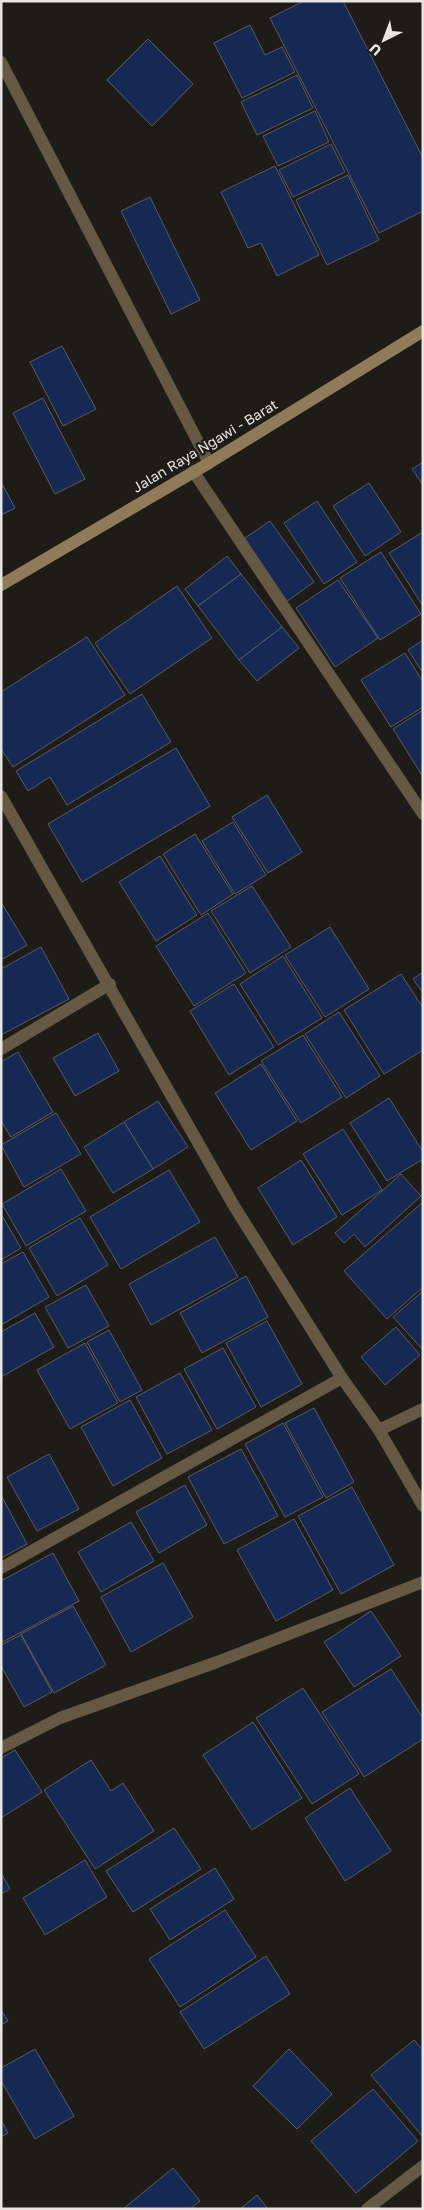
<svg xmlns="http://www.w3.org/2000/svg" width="424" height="2210" viewBox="0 0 424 2210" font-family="'Golos Text',sans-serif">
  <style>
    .building { fill: #152954; stroke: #5a5d62 }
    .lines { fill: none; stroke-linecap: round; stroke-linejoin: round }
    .street { stroke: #655943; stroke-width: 12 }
    .secondary { stroke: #8f7b57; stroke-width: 12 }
    .labels { text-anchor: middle; stroke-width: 4.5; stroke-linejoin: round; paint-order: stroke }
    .street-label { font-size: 14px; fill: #e7e5e2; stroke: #1e1c17 }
  </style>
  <rect width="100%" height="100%" fill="#1e1c17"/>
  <g class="building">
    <polygon points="304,1 343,1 423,158 423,211 379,233 270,18"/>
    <polygon points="250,25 265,55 282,47 295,72 242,98 214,43"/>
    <polygon points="148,39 193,84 152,126 107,80"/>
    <polygon points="297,75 313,108 257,135 241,102"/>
    <polygon points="315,111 329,142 278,166 263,136"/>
    <polygon points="331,144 345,172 293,197 279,170"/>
    <polygon points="275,166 319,255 277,276 261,243 248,248 221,192"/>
    <polygon points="348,175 379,240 327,265 296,200"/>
    <polygon points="150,197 200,300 171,314 121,211"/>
    <polygon points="62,346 96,409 63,426 30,362"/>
    <polygon points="43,398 85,479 55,494 13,413"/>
    <polygon points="423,462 423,485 412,469"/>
    <polygon points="1,482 15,508 1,515"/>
    <polygon points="369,483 401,532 365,556 333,506"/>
    <polygon points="317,501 357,562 324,584 284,523"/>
    <polygon points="270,521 314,582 286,602 242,540"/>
    <polygon points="423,532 423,606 389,553"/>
    <polygon points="381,552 421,614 380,640 340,578"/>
    <polygon points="227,556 241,574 198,606 185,589"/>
    <polygon points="241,574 282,627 239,660 198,606"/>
    <polygon points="338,580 378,638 335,667 296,608"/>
    <polygon points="177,586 212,638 130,694 95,643"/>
    <polygon points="282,627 299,648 257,681 239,660"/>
    <polygon points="87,637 125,695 13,767 1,749 1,692"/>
    <polygon points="423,640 423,673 408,650"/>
    <polygon points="405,653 423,682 423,707 391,727 361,680"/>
    <polygon points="142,694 171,742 67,805 50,777 28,791 16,771"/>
    <polygon points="423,710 423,777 393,729"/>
    <polygon points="176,748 210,806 82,882 48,824"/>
    <polygon points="267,795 302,852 268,873 232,817"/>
    <polygon points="233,822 266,875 235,894 202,841"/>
    <polygon points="195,834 233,894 201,915 163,854"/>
    <polygon points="160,856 197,915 156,941 119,882"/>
    <polygon points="252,886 291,947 250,973 211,911"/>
    <polygon points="1,902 27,945 1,960"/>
    <polygon points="208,913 246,973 194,1006 156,946"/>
    <polygon points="330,927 369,989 325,1017 285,955"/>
    <polygon points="41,947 69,999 1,1035 1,969"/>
    <polygon points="283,956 322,1018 278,1045 240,984"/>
    <polygon points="423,972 423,993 413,979"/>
    <polygon points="401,974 423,1008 423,1050 384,1074 344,1010"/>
    <polygon points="234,984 274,1047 229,1075 190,1011"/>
    <polygon points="339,1012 380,1076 346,1098 305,1034"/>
    <polygon points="98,1033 119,1071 75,1096 53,1058"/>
    <polygon points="303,1035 342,1097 301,1123 261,1061"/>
    <polygon points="18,1052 53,1112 11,1137 1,1121 1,1062"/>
    <polygon points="261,1064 297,1121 251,1150 215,1093"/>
    <polygon points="389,1098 423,1152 423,1159 387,1181 350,1123"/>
    <polygon points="158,1101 188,1147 153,1169 124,1122"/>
    <polygon points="56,1113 81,1154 24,1187 1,1145"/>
    <polygon points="124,1122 153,1169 113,1193 84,1147"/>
    <polygon points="343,1129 382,1190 342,1215 303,1154"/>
    <polygon points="301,1160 337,1217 293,1245 258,1188"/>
    <polygon points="61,1169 86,1211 26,1246 2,1204"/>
    <polygon points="169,1170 200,1222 121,1269 90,1217"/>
    <polygon points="401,1174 421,1196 365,1247 354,1234 344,1243 335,1233"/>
    <polygon points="423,1202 423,1287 387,1319 344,1271"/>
    <polygon points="1,1214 21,1248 1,1260"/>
    <polygon points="80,1218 108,1265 57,1296 29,1248"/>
    <polygon points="215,1237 238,1277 151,1325 129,1284"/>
    <polygon points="23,1252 49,1297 1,1325 1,1264"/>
    <polygon points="246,1276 268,1317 202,1353 180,1313"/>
    <polygon points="86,1285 109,1326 68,1348 45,1307"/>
    <polygon points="423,1291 423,1350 393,1317"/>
    <polygon points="35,1313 54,1347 1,1377 1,1332"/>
    <polygon points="267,1321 302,1384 261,1407 226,1343"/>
    <polygon points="396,1327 420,1355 385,1385 361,1357"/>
    <polygon points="109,1330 142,1390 120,1402 87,1342"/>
    <polygon points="85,1343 118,1403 70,1429 37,1370"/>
    <polygon points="223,1348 256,1407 217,1429 184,1369"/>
    <polygon points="180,1373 212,1430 167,1454 136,1397"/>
    <polygon points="130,1400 162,1458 113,1486 81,1427"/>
    <polygon points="314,1408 354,1482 326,1498 285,1423"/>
    <polygon points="283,1423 323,1497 285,1517 245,1444"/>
    <polygon points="241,1449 278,1516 224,1544 188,1477"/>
    <polygon points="49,1454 79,1509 37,1531 7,1477"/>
    <polygon points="185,1485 207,1525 159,1553 136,1512"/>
    <polygon points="352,1487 394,1565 341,1594 298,1516"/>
    <polygon points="1,1495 27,1544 1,1558"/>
    <polygon points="294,1519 333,1590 276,1621 237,1550"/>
    <polygon points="131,1522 154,1561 101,1592 78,1552"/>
    <polygon points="53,1553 79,1601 3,1642 1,1638 1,1581"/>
    <polygon points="163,1563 193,1617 131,1652 101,1597"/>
    <polygon points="73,1606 106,1665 54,1693 21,1634"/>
    <polygon points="371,1611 401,1656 354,1687 324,1642"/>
    <polygon points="21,1635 52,1692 24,1707 1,1666 1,1645"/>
    <polygon points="391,1669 423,1718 423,1739 364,1777 322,1712"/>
    <polygon points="303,1688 359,1774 312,1804 256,1718"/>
    <polygon points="253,1722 302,1798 252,1830 203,1755"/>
    <polygon points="15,1750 42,1792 1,1818 1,1758"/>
    <polygon points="91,1760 111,1791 123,1783 154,1831 95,1869 44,1790"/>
    <polygon points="350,1788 391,1851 345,1881 305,1818"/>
    <polygon points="174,1828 201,1869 133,1912 106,1871"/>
    <polygon points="85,1860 107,1897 45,1935 23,1898"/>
    <polygon points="215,1868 234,1899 170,1940 150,1909"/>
    <polygon points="1,1873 10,1889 1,1894"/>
    <polygon points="225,1910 256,1957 180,2007 149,1959"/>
    <polygon points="266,1956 290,1994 204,2049 180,2012"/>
    <polygon points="1,2010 8,2021 1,2025"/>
    <polygon points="414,2040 423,2050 423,2137 371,2075"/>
    <polygon points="35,2049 74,2116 35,2139 1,2081 1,2068"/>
    <polygon points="289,2049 332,2094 297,2129 253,2086"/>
    <polygon points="373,2089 418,2141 356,2193 311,2141"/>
    <polygon points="1,2120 8,2133 1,2137"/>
    <polygon points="173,2168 200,2201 190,2209 123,2209"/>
    <polygon points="257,2195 268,2209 240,2209"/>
  </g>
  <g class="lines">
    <g class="street">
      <polyline points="1,62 209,463"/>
      <polyline points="193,471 423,814"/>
      <polyline points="1,796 234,1206 342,1378 379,1430 423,1506"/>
      <polyline points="1,1049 110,984"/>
      <polyline points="379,1430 423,1409"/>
      <polyline points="1,1568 342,1378"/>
      <polyline points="1,1748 60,1718 217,1662 423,1582"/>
      <polyline points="367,2209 423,2166"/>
    </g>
    <polyline class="secondary" points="1,585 209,463 423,331"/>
  </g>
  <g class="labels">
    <g class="street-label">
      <text transform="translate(205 446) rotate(-31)" y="5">Jalan Raya Ngawi - Barat</text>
    </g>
  </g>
  <rect width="424" height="2210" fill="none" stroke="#e7e5e2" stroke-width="5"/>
  <g transform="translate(384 40) rotate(222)" stroke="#1e1c17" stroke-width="4" paint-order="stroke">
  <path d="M0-4L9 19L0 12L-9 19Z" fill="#e7e5e2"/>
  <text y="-8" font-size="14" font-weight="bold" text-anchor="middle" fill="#e7e5e2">U</text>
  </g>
</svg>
